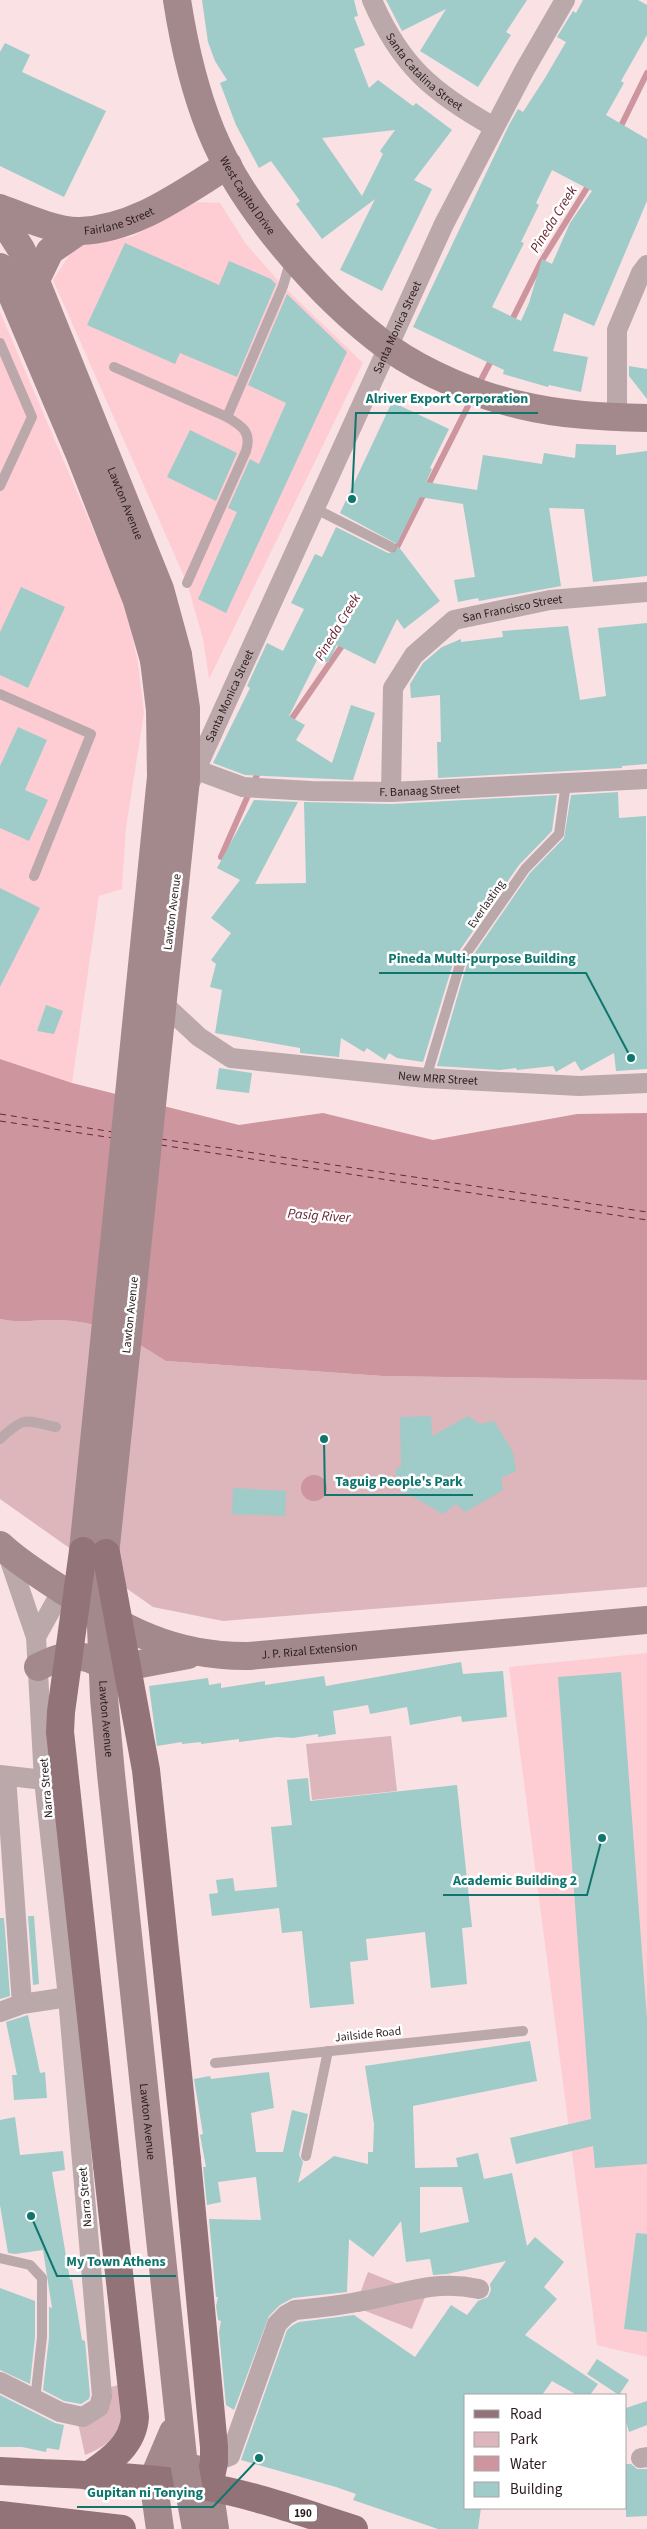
<svg xmlns="http://www.w3.org/2000/svg" width="647" height="2529" viewBox="0 0 647 2529" font-family="'Source Sans 3',sans-serif">
  <style>
    .built { fill: #fecdd4 }
    .green { fill: #dcb6bb }
    .water { fill: #cd959d }
    .lines { fill: none; stroke-linecap: round; stroke-linejoin: round }
    .stream { stroke: #cd959d; stroke-width: 6 }
    .ferry { stroke: #692535; stroke-width: 1; stroke-dasharray: 6 5; stroke-linecap: butt }
    .building { fill: #9fcbc8; fill-rule: evenodd }
    .lane { stroke: #baa8aa; stroke-width: 10 }
    .street { stroke: #baa8aa; stroke-width: 20 }
    .secondary { stroke: #a3898c; stroke-width: 28 }
    .primary { stroke: #927377; stroke-width: 28 }
    .secondary-bridge { stroke: #a3898c; stroke-width: 28 }
    .primary-bridge { stroke: #927377; stroke-width: 28 }
    .labels { text-anchor: middle; stroke-width: 5; stroke-linejoin: round; paint-order: stroke }
    .shield { fill: #fff; stroke: #6b6062; stroke-width: 1 }
    .shield-label { font-size: 11px; font-weight: bold; fill: #2b1c1e }
    .street-label { font-size: 12px; fill: #2b1c1e; stroke: #fff }
    .water-label { font-size: 14px; font-style: italic; fill: #692535; stroke: #fff }
    .leader { fill: none; stroke: #0f766e; stroke-width: 2 }
    .callout-dot { fill: #0f766e; stroke: #fff; stroke-width: 2 }
    .callout-label { font-size: 14px; text-anchor: middle; font-weight: bold; fill: #0f766e; stroke: #fff; stroke-width: 5; stroke-linejoin: round; paint-order: stroke }
  </style>
  <rect width="100%" height="100%" fill="#fae1e4"/>
  <g class="built">
    <polygon points="197,202 220,203 246,244 283,286 363,363 209,679 203,639 187,583 53,280 77,243 131,237"/>
    <polygon points="0,312 125,604 138,663 144,713 126,828 122,889 99,896 72,1083 0,1059"/>
    <polygon points="647,1653 647,2357 597,2345 509,1667"/>
  </g>
  <g class="green">
    <path d="M0 1319C18 1323 35 1320 53 1320 101 1320 128 1336 166 1361L383 1376 647 1380V1587L223 1621 153 1607 0 1499Z"/>
    <polygon points="391,1736 397,1791 312,1800 306,1744"/>
    <polygon points="368,2272 426,2295 412,2329 355,2307"/>
    <path d="M119 2385C127 2422 122 2440 85 2455L78 2423 106 2388Z"/>
  </g>
  <g class="water">
    <path d="M0 1059 72 1083 239 1125 323 1113 433 1140 577 1114 647 1113V1380L383 1376 166 1361C127 1336 101 1320 53 1320 35 1320 18 1323 0 1319Z"/>
    <circle cx="314" cy="1488" r="13"/>
  </g>
  <g class="lines">
    <g class="stream">
      <polyline points="619,130 647,73"/>
      <polyline points="510,324 541,262 590,183"/>
      <polyline points="481,380 493,357"/>
      <polyline points="391,559 468,406"/>
      <polyline points="288,724 346,640"/>
      <polyline points="221,857 260,768"/>
    </g>
    <g class="ferry">
      <polyline points="0,1114 113,1132"/>
      <polyline points="0,1121 113,1138"/>
      <polyline points="161,1139 647,1212"/>
      <polyline points="161,1145 647,1220"/>
    </g>
  </g>
  <g class="building">
    <path d="M202 0H354L358 16 354 17 365 45 354 49 369 88 378 80 413 106 416 103 452 130 414 180 432 189 382 291 340 270 375 199 322 239 296 204 300 201 271 161 259 168 236 125 220 83 227 80 215 61 208 42ZM395 130 380 151 383 154 362 196 322 138Z"/>
    <polygon points="386,0 527,0 506,32 511,35 478,87 420,51 446,9 402,31"/>
    <path d="M583 0H638L647 5V35L621 81 624 83 606 115 647 139V201L594 326 564 313 553 351 588 357 581 392 549 385 548 387 503 374 504 370 413 327 509 125 518 109 523 112 545 78 566 42 557 37 573 11 576 13ZM552 170 592 191 570 223 552 264 542 259 529 303 521 321 492 307 524 243 521 242 539 205 536 203Z"/>
    <polygon points="5,43 30,55 22,72 106,111 64,197 0,166 0,52"/>
    <polygon points="125,243 219,285 229,261 271,279 276,284 237,377 180,353 175,364 87,325"/>
    <polygon points="287,294 347,352 226,613 198,599 237,512 228,508 250,459 259,464 286,403 248,385"/>
    <polygon points="629,366 647,369 647,399 629,376"/>
    <polygon points="392,402 449,429 430,468 432,469 426,482 477,490 483,455 542,464 544,453 575,458 576,444 616,445 616,455 647,451 647,576 593,582 584,509 549,508 561,586 479,601 478,598 458,602 454,580 475,577 463,504 420,497 397,544 340,513"/>
    <polygon points="190,430 237,453 216,501 167,477"/>
    <polygon points="336,527 388,553 395,552 398,546 440,601 404,629 397,619 375,664 337,645 328,663 318,658 289,716 305,725 296,740 332,763 351,705 375,713 353,780 245,775 213,763 250,688 247,686 267,643 283,651 304,609 291,603 315,554 322,557"/>
    <polygon points="21,587 65,607 28,688 0,675 0,632"/>
    <polygon points="647,623 647,764 622,766 622,768 438,778 437,742 441,742 440,695 411,698 410,684 423,663 442,647 461,639 461,642 503,637 502,631 568,626 580,700 606,696 598,628"/>
    <polygon points="18,727 47,740 25,790 48,800 29,841 0,828 0,766"/>
    <polygon points="618,792 619,818 646,816 647,1069 616,1071 614,1053 581,1071 575,1061 556,1072 553,1066 517,1070 516,1068 500,1070 437,1066 467,964 530,873 564,838 571,795"/>
    <polygon points="557,795 552,831 519,865 455,957 423,1062 397,1058 389,1053 385,1060 367,1048 364,1052 341,1038 339,1057 300,1053 300,1048 215,1033 222,990 210,987 216,964 211,960 231,933 211,918 240,880 217,868 254,800 298,802 255,884 306,883 304,802 392,804"/>
    <polygon points="0,888 40,908 0,987"/>
    <polygon points="46,1005 63,1011 54,1034 37,1031"/>
    <polygon points="219,1068 252,1073 249,1093 216,1089"/>
    <polygon points="431,1416 432,1436 468,1416 480,1424 494,1421 513,1452 516,1471 501,1478 503,1490 465,1512 456,1504 443,1514 396,1487 396,1469 401,1467 400,1417"/>
    <polygon points="233,1488 286,1491 285,1516 232,1514"/>
    <polygon points="461,1662 463,1674 503,1671 507,1717 462,1722 461,1716 410,1725 407,1707 370,1714 368,1705 333,1711 336,1734 318,1737 318,1734 293,1738 277,1737 239,1742 239,1739 201,1744 201,1742 182,1744 182,1742 157,1746 149,1686 208,1678 209,1685 221,1683 221,1688 265,1681 265,1685 324,1676 326,1686"/>
    <polygon points="621,1672 647,2019 647,2164 595,2168 593,2146 516,2164 510,2138 591,2119 558,1677"/>
    <polygon points="308,1778 310,1801 457,1785 472,1927 462,1928 467,1984 431,1988 425,1932 366,1939 368,1960 350,1962 354,2004 310,2008 302,1931 282,1933 279,1908 212,1916 209,1894 218,1893 216,1880 233,1878 235,1891 277,1887 271,1827 292,1825 287,1780"/>
    <polygon points="28,1916 34,1916 39,1984 33,1985"/>
    <polygon points="0,1918 4,1918 10,1996 0,1999"/>
    <polygon points="28,2015 40,2073 45,2072 47,2098 14,2100 12,2075 17,2075 6,2022"/>
    <path d="M530 2041 537 2081 413 2106 415 2168 458 2167 456 2158 478 2153 484 2179 512 2173 527 2246 535 2237 564 2262 544 2287 557 2299 525 2335 598 2384 590 2395H577L552 2381 542 2395H466V2508H481L478 2529H438L353 2500 356 2494 336 2487 241 2460 287 2330 293 2325 299 2322 354 2315 415 2357 451 2305 467 2315 478 2301 488 2297 491 2290 490 2284 506 2261 447 2274 433 2275 430 2259 406 2262 401 2221 373 2257 349 2239 347 2292 293 2298 280 2305 269 2316 234 2410 226 2405 219 2332 221 2321 218 2320 216 2306 218 2297H216L209 2219 261 2220 256 2177 218 2182 221 2202 207 2205 203 2167H206L200 2135 203 2134 194 2079 210 2076 211 2079 269 2072 274 2108 251 2113 256 2152H283L292 2110 308 2114 299 2155 303 2162 298 2183 334 2156 368 2164V2152H373L374 2124 365 2066ZM420 2187H462L469 2222 420 2233Z"/>
    <polygon points="15,2117 20,2155 63,2151 65,2170 52,2172 70,2280 72,2279 82,2340 85,2341 90,2395 89,2399 81,2404 64,2401 43,2390 49,2338 49,2307 52,2308 43,2250 15,2254 8,2253 0,2205 0,2120"/>
    <polygon points="636,2233 647,2234 647,2332 624,2329"/>
    <polygon points="0,2288 35,2301 35,2337 30,2384 0,2370"/>
    <polygon points="597,2359 629,2380 619,2395 587,2374"/>
    <polygon points="0,2395 55,2423 64,2425 59,2450 47,2448 46,2452 22,2447 0,2447"/>
    <polygon points="647,2401 647,2425 629,2432 626,2422 626,2408"/>
    <polygon points="626,2464 631,2464 637,2469 647,2469 647,2516 626,2517"/>
  </g>
  <g class="lines">
    <g class="lane">
      <polyline points="0,343 32,417 0,486"/>
      <path d="M114 367 227 417C242 426 252 432 246 451L187 583"/>
      <polyline points="227,417 283,286 291,259"/>
      <polyline points="316,509 391,547"/>
      <polyline points="0,694 91,734 34,876"/>
      <polyline points="426,1078 461,961 525,869 559,834 566,783"/>
      <path d="M0 1439C25 1416 24 1420 56 1427"/>
      <polyline points="215,2063 523,2031"/>
      <polyline points="306,2156 328,2051"/>
      <polyline points="0,2258 30,2265 42,2278 42,2337 35,2400"/>
    </g>
    <g class="street">
      <path id="s1" d="M372 0C400 65 433 93 494 127"/>
      <polyline points="617,417 617,330 641,273 647,265"/>
      <path id="s2" d="M197 770 243 787 311 791 391 792 647 779"/>
      <path id="s3" d="M188 787 444 224 524 71 565 0"/>
      <path id="s4" d="M391 792 393 688 414 655 454 620 550 600 647 592"/>
      <path id="s5" d="M156 997 199 1037 231 1058 426 1078 579 1086 647 1083"/>
      <polyline points="36,1637 62,1590"/>
      <polyline points="0,1775 44,1780"/>
      <polyline points="6,1776 22,2004"/>
      <polyline points="0,2012 22,2004 68,1997"/>
      <polyline points="0,2382 60,2412 83,2417 99,2407 102,2396 68,1997 44,1780 36,1637 7,1552"/>
      <polyline points="641,2458 647,2457"/>
      <path d="M214 2462 230 2456 277 2324 286 2315 295 2310C316 2308 336 2306 357 2302 403 2295 430 2279 479 2289"/>
    </g>
    <g class="secondary">
      <path id="s6" d="M177 0C184 45 194 89 211 131 242 208 322 299 389 348 426 374 476 395 520 405 561 415 604 417 647 418"/>
      <path id="s7" d="M0 208C21 216 58 232 80 231 136 229 182 193 228 165"/>
      <path id="s8" d="M0 216 21 249 35 279 160 589 178 655"/>
      <polyline points="0,267 79,453 137,601 154,660"/>
      <polyline points="31,290 50,251 79,231"/>
      <path id="s9" d="M0 1545C19 1563 41 1576 62 1590 125 1629 172 1657 249 1656L647 1620"/>
      <path d="M38 1667C58 1657 74 1651 95 1661"/>
      <polyline points="107,1680 130,1666 188,1655"/>
      <polyline points="196,2469 209,2487 215,2529"/>
      <polyline points="160,2529 153,2479 173,2432"/>
    </g>
    <g class="primary">
      <polyline points="187,2160 214,2447 214,2462 209,2487"/>
      <path d="M0 2471C69 2475 140 2475 208 2487 258 2496 306 2514 354 2529"/>
      <path d="M88 2476C109 2461 133 2446 135 2417L107 2165"/>
      <polyline points="0,2515 122,2529"/>
    </g>
    <g class="secondary-bridge">
      <path id="s10" d="M178 655 186 708V779L100 1603 104 1698 111 1774 183 2457 196 2529"/>
      <polyline points="84,1574 83,1551 161,777 160,710 154,660"/>
    </g>
    <g class="primary-bridge">
      <polyline points="83,1551 61,1712 60,1732 107,2165"/>
      <polyline points="106,1553 146,1770 187,2160"/>
    </g>
  </g>
  <g class="labels">
    <rect class="shield" x="289" y="2504.5" width="28" height="17" rx="4"/>
    <g class="shield-label">
      <text x="303" y="2517">190</text>
    </g>
    <g class="street-label">
      <text dy="4" stroke="none"><textPath href="#s1" startOffset="90">Santa Catalina Street</textPath></text>
      <text dy="4" stroke="none"><textPath href="#s6" startOffset="210">West Capitol Drive</textPath></text>
      <text dy="4" stroke="none"><textPath href="#s7" startOffset="124">Fairlane Street</textPath></text>
      <text dy="4" stroke="none"><textPath href="#s3" startOffset="505">Santa Monica Street</textPath></text>
      <text dy="4" stroke="none"><textPath href="#s8" startOffset="314">Lawton Avenue</textPath></text>
      <text dy="4" stroke="none"><textPath href="#s4" startOffset="256">San Francisco Street</textPath></text>
      <text dy="4" stroke="none"><textPath href="#s3" startOffset="100">Santa Monica Street</textPath></text>
      <text dy="4" stroke="none"><textPath href="#s2" startOffset="226">F. Banaag Street</textPath></text>
      <text transform="translate(486 904) rotate(-55)" y="4">Everlasting</text>
      <text transform="translate(172 912) rotate(-83)" y="4">Lawton Avenue</text>
      <text dy="4" stroke="none"><textPath href="#s5" startOffset="305">New MRR Street</textPath></text>
      <text transform="translate(130 1315) rotate(-84)" y="4">Lawton Avenue</text>
      <text dy="4" stroke="none"><textPath href="#s9" startOffset="339">J. P. Rizal Extension</textPath></text>
      <text dy="4" stroke="none"><textPath href="#s10" startOffset="1069">Lawton Avenue</textPath></text>
      <text transform="translate(46 1788) rotate(-95)" y="4">Narra Street</text>
      <text transform="translate(368 2034) rotate(-6)" y="4">Jailside Road</text>
      <text dy="4" stroke="none"><textPath href="#s10" startOffset="1474">Lawton Avenue</textPath></text>
      <text transform="translate(85 2197) rotate(-95)" y="4">Narra Street</text>
    </g>
    <g class="water-label">
      <text transform="translate(553 219) rotate(-58)" y="5">Pineda Creek</text>
      <text transform="translate(337 627) rotate(-59)" y="5">Pineda Creek</text>
      <text transform="translate(319 1215) rotate(4)" y="5">Pasig River</text>
    </g>
  </g>
  <path class="leader" d="M352 499L356 413H538M631 1058L586 973H379M324 1439L325 1495H473M602 1838L587 1895H443M31 2216L57 2276H176M259 2458L213 2507H77"/>
  <g class="callout-dot">
    <circle cx="352" cy="499" r="5"/>
    <circle cx="631" cy="1058" r="5"/>
    <circle cx="324" cy="1439" r="5"/>
    <circle cx="602" cy="1838" r="5"/>
    <circle cx="31" cy="2216" r="5"/>
    <circle cx="259" cy="2458" r="5"/>
  </g>
  <g class="callout-label">
    <text x="447" y="403">Alriver Export Corporation</text>
    <text x="482" y="963">Pineda Multi-purpose Building</text>
    <text x="399" y="1486">Taguig People's Park</text>
    <text x="515" y="1885">Academic Building 2</text>
    <text x="116" y="2266">My Town Athens</text>
    <text x="145" y="2497">Gupitan ni Tonying</text>
  </g>
  <rect x="464" y="2394" width="162" height="115" fill="#ffffff" stroke="#aaa4a5"/>
  <rect x="474" y="2410" width="25" height="8" fill="#927377" stroke="#aaa4a5"/>
  <text x="510" y="2419" font-size="15" fill="#2b1c1e">Road</text>
  <rect x="474" y="2432" width="25" height="15" fill="#dcb6bb" stroke="#aaa4a5"/>
  <text x="510" y="2444" font-size="15" fill="#2b1c1e">Park</text>
  <rect x="474" y="2456" width="25" height="15" fill="#cd959d" stroke="#aaa4a5"/>
  <text x="510" y="2469" font-size="15" fill="#2b1c1e">Water</text>
  <rect x="474" y="2482" width="25" height="15" fill="#9fcbc8" stroke="#aaa4a5"/>
  <text x="510" y="2494" font-size="15" fill="#2b1c1e">Building</text>
</svg>
